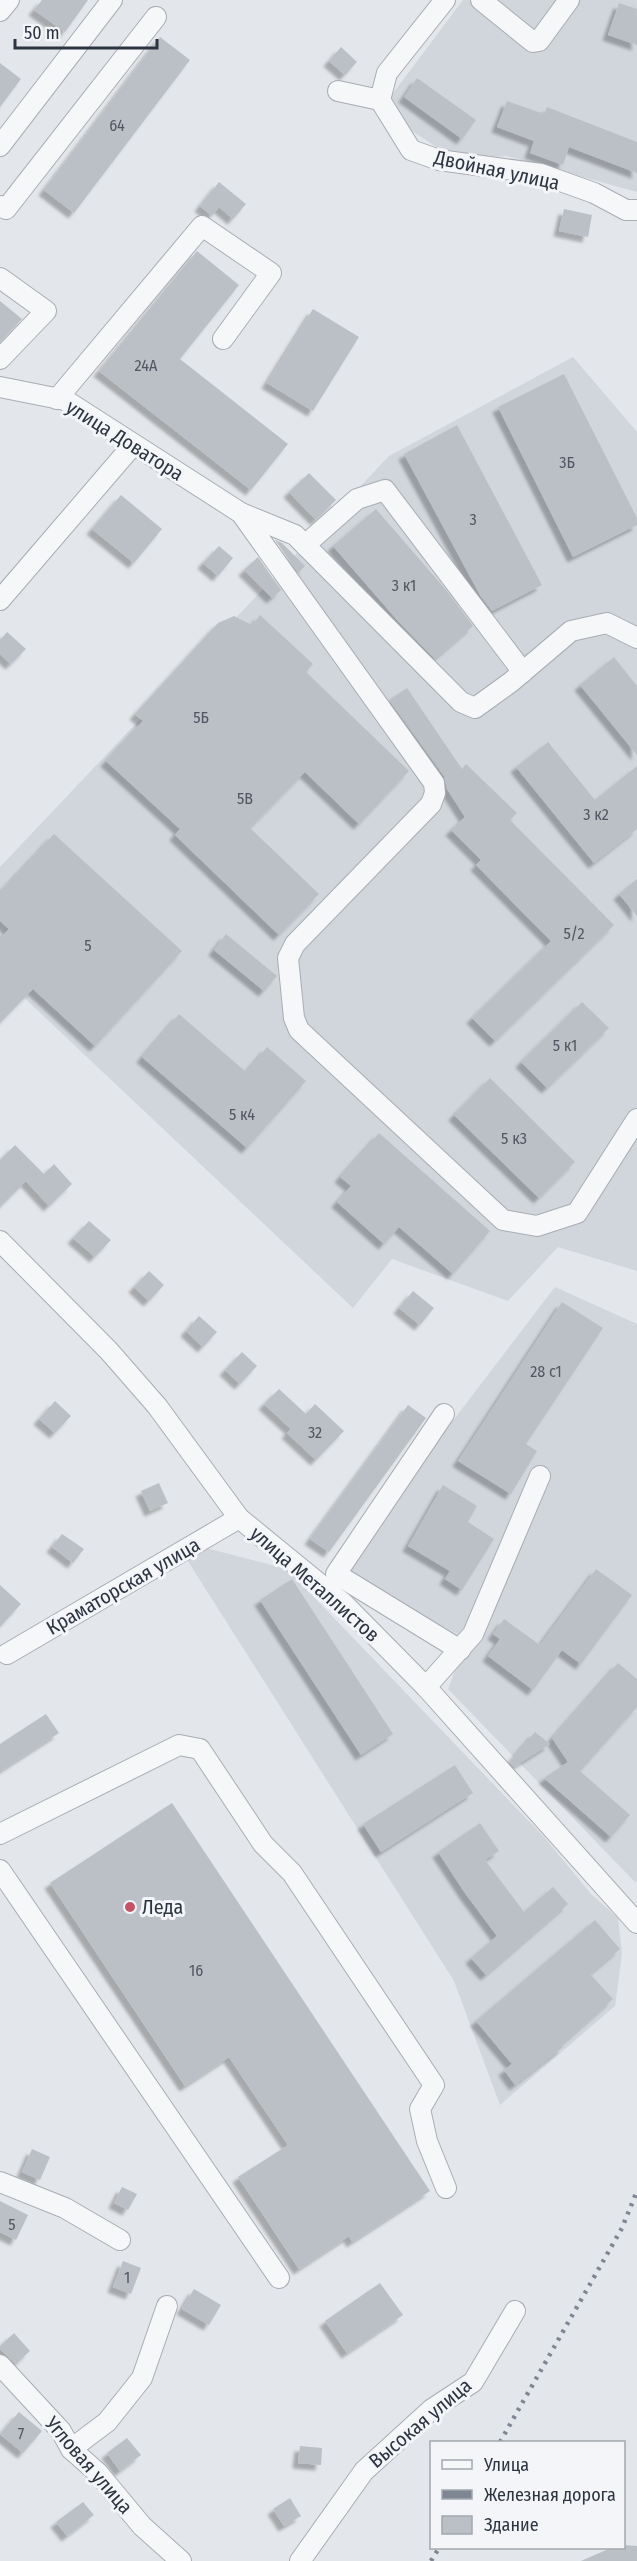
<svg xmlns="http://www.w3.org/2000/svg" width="637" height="2561" viewBox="0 0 637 2561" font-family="'Fira Sans Condensed',sans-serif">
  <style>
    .built { fill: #d1d5dc }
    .building { fill: #bbc0c7; filter: url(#shadow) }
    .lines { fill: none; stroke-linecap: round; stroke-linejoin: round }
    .minor-casing { stroke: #a8adb4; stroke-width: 22 }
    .minor { stroke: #f6f7f9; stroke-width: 20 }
    .rail { stroke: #7e8693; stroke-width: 4.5; stroke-dasharray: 3 6; stroke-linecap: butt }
    .poi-dot { fill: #c45367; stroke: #f3f5f8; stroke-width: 2 }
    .labels { text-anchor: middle; stroke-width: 6; stroke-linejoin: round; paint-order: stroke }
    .number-label { font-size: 16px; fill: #505762 }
    .street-label { font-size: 20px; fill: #2c3441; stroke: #f3f5f8 }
    .poi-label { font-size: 20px; fill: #2c3441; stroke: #f3f5f8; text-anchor: start }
  </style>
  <defs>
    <filter id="shadow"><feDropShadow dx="-5.5" dy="5.5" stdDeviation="1.5" flood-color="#0004"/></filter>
  </defs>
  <rect width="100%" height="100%" fill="#e3e6ea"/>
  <g class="built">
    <polygon points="463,0 637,0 637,192 507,156 455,159 406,127 391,96"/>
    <polygon points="573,357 637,432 637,1271 558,1247 508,1301 392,1259 353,1308 0,975 0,867 389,456"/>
    <polygon points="555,1287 637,1324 637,1881 635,1882 448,1689 467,1639 336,1574"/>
    <polygon points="202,1547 287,1569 544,1837 591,1894 618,1918 622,1954 615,2006 500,2105 454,1981 186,1558"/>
  </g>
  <g class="building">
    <polygon points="42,0 88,0 65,32 34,10"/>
    <polygon points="619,3 637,9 637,45 608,35"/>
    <polygon points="160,37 190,60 74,213 44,190"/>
    <polygon points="341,47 357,62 345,75 329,61"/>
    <polygon points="0,63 21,79 0,107"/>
    <polygon points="417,78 476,120 462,139 404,97"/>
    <polygon points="507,101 544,114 547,107 637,142 637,173 569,147 563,165 530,153 534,141 497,127"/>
    <polygon points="219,182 246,204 233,219 219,207 212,216 200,206"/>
    <polygon points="564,209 592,215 588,237 559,231"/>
    <polygon points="197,251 239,285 180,359 288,444 251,490 99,371"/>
    <polygon points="0,301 22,319 0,342"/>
    <polygon points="313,309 359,337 313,411 267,383"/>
    <polygon points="564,374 637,518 637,525 573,557 498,407"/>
    <polygon points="457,425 542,585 492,611 480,595 404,454"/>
    <polygon points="309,473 336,500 316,520 289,492"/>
    <polygon points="121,495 162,529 134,563 92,529"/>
    <polygon points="376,509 446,590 473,626 435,659 398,621 333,546"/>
    <polygon points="275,540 282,543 305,566 298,573"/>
    <polygon points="219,546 233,558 218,576 203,563"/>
    <polygon points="258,557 281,590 272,598 244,570"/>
    <polygon points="260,615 313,664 306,672 409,771 359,824 305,772 250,828 319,894 279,935 175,835 180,829 106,761 143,721 135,714 218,623 234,616 252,625"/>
    <polygon points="7,632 26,649 11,664 0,654 0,640"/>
    <polygon points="614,657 637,686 637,755 580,685"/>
    <polygon points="407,688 462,769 466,764 517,813 510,820 614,925 495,1041 472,1018 551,941 476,865 481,860 451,830 465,817 447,789 444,776 389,700"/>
    <polygon points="548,742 595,800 637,766 637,829 594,863 516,767"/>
    <polygon points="54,834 182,951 95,1046 33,989 0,1023 0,938 9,929 0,921 0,892"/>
    <polygon points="637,879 637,916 619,894"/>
    <polygon points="226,934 277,976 264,991 214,950"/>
    <polygon points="582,1002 609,1028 547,1088 521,1062"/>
    <polygon points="179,1014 246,1072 267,1047 306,1081 247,1148 142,1057"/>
    <polygon points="490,1078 575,1162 539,1198 454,1115"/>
    <polygon points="379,1133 490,1231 453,1274 399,1227 384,1244 337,1202 351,1186 340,1177"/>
    <polygon points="15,1145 44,1174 54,1164 72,1184 49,1206 26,1181 0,1207 0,1160"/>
    <polygon points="89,1221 111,1240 95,1257 73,1238"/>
    <polygon points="149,1271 164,1285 149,1301 134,1287"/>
    <polygon points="413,1291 434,1308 420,1325 399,1308"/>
    <polygon points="562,1302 603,1328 526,1444 537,1451 511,1494 458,1461"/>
    <polygon points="199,1316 217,1332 203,1347 186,1331"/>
    <polygon points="242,1352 257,1366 240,1384 225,1370"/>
    <polygon points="279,1389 306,1414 315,1404 344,1431 316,1460 287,1433 291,1429 264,1404"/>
    <polygon points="55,1401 71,1416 55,1433 39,1419"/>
    <polygon points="408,1405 426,1418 329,1552 310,1539"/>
    <polygon points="159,1483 168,1503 150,1511 141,1491"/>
    <polygon points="443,1485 477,1506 468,1522 494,1539 462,1590 445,1579 450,1571 408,1546"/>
    <polygon points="62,1534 84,1549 73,1563 52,1547"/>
    <polygon points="596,1569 632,1595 581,1664 562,1650 533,1690 488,1656 500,1639 493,1634 504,1619 540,1645"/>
    <polygon points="292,1579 393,1734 361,1755 260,1600"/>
    <polygon points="0,1585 21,1604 0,1627"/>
    <polygon points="618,1663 637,1679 637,1707 580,1771 630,1815 611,1837 544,1778 568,1762 552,1738"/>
    <polygon points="46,1714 59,1733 0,1771 0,1744"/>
    <polygon points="535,1732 550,1744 514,1767 509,1762"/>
    <polygon points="455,1765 473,1793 381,1852 363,1824"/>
    <polygon points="172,1803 430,2191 352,2242 349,2236 299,2269 238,2177 288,2145 229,2057 185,2086 50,1883"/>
    <polygon points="480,1823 499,1851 485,1860 524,1912 553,1887 568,1904 486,1975 471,1958 497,1936 465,1893 438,1852"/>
    <polygon points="595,1920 620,1949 590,1974 613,1999 561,2045 563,2047 515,2085 504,2070 512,2064 476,2021"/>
    <polygon points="32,2149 50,2157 40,2180 22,2172"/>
    <polygon points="122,2187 137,2194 128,2210 114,2203"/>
    <polygon points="0,2201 28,2215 16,2240 0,2232"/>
    <polygon points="123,2261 141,2268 131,2294 113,2287"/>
    <polygon points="380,2283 403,2315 347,2353 325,2321"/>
    <polygon points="194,2289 221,2305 209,2325 182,2309"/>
    <polygon points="14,2333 30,2351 16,2364 0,2349 0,2346"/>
    <polygon points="19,2412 42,2431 23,2453 0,2434"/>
    <polygon points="127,2438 141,2455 120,2471 107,2453"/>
    <polygon points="300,2446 322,2448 321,2465 298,2463"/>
    <polygon points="290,2498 301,2516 284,2526 273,2509"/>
    <polygon points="83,2502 94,2515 67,2536 56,2522"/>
    <polygon points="624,2545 637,2546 637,2561 581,2561 613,2547 624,2547"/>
  </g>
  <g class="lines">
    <g class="minor-casing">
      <g id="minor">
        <polyline points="481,0 533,42 539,41 569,0"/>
        <polyline points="0,11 9,0"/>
        <polyline points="338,91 380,100"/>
        <polyline points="380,100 411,150 439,160 541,174 594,193 626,210 637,210"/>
        <polyline points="380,100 387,73 445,0"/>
        <polyline points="0,146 112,0"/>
        <polyline points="0,206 6,209 156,17"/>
        <polyline points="0,278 46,311 0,359"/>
        <polyline points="0,387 65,400 241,513 295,535 461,702 475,708 511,682 571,631 607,623 637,638"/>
        <polyline points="57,399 202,226 271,273 223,339"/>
        <polyline points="241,513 434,783 435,793 431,804 295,944 288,958 294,1018 299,1030 503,1220 537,1226 577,1213 637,1119"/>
        <polyline points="305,545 357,499 385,490 523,672"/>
        <polyline points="0,600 133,445"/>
        <polyline points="0,1241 109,1351 157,1406 239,1518 343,1603 426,1687 637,1923"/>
        <polyline points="444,1414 336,1574 460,1650"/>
        <polyline points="7,1654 239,1518"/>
        <polyline points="426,1687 473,1634 540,1476"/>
        <polyline points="0,1834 179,1745 200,1749 263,1844 292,1873 434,2085 420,2109 427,2141 446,2188"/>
        <polyline points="0,1870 279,2278"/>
        <polyline points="0,2182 65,2208 120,2240"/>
        <polyline points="0,2365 61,2431 71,2449 98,2473 142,2526 181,2561"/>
        <polyline points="71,2449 107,2422 142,2378 167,2306"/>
        <polyline points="300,2561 364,2471 432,2409 473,2382 515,2311"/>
      </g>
    </g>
    <use href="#minor" class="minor"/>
    <g class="rail">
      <polyline points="500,2442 622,2228 637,2191"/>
      <polyline points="431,2561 439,2548"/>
    </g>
  </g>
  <circle class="poi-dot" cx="130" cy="1907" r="6"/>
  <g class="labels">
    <g class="number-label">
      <text x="117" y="131">64</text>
      <text x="146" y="371">24А</text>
      <text x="567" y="468">3Б</text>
      <text x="473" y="525">3</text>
      <text x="404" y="591">3 к1</text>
      <text x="201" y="723">5Б</text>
      <text x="245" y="804">5В</text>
      <text x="596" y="820">3 к2</text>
      <text x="574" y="939">5/2</text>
      <text x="88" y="951">5</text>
      <text x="565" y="1051">5 к1</text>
      <text x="242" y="1120">5 к4</text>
      <text x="514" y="1144">5 к3</text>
      <text x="546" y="1377">28 с1</text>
      <text x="315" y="1438">32</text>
      <text x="196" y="1976">16</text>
      <text x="12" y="2230">5</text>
      <text x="127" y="2283">1</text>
      <text x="21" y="2439">7</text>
    </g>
    <g class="street-label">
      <text transform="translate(497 170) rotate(12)" y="7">Двойная улица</text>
      <text transform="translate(125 440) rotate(32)" y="7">улица Доватора</text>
      <text transform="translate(315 1584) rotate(41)" y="7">улица Металлистов</text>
      <text transform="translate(123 1586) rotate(-30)" y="7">Краматорская улица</text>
      <text transform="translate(420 2423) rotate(-40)" y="7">Высокая улица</text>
      <text transform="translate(89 2465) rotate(49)" y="7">Угловая улица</text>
    </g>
    <g class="poi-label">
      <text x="142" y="1914">Леда</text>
    </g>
  </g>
  <rect x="430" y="2441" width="195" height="108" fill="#f3f5f8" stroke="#a3a8af" stroke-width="1.5"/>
  <rect x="442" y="2460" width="30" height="9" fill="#f6f7f9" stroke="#a3a8af" stroke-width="1.5"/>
  <text x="484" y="2471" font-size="18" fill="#2c3441">Улица</text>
  <rect x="442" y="2490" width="30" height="9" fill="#7e8693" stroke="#a3a8af" stroke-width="1.5"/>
  <text x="484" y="2501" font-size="18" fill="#2c3441">Железная дорога</text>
  <rect x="442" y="2516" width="30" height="18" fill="#bbc0c7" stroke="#a3a8af" stroke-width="1.5"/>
  <text x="484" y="2531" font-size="18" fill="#2c3441">Здание</text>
  <path d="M15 39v9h142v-9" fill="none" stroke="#2c3441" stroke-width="3"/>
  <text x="24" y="39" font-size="18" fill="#2c3441" stroke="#f3f5f8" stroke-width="4.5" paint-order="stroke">50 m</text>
</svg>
